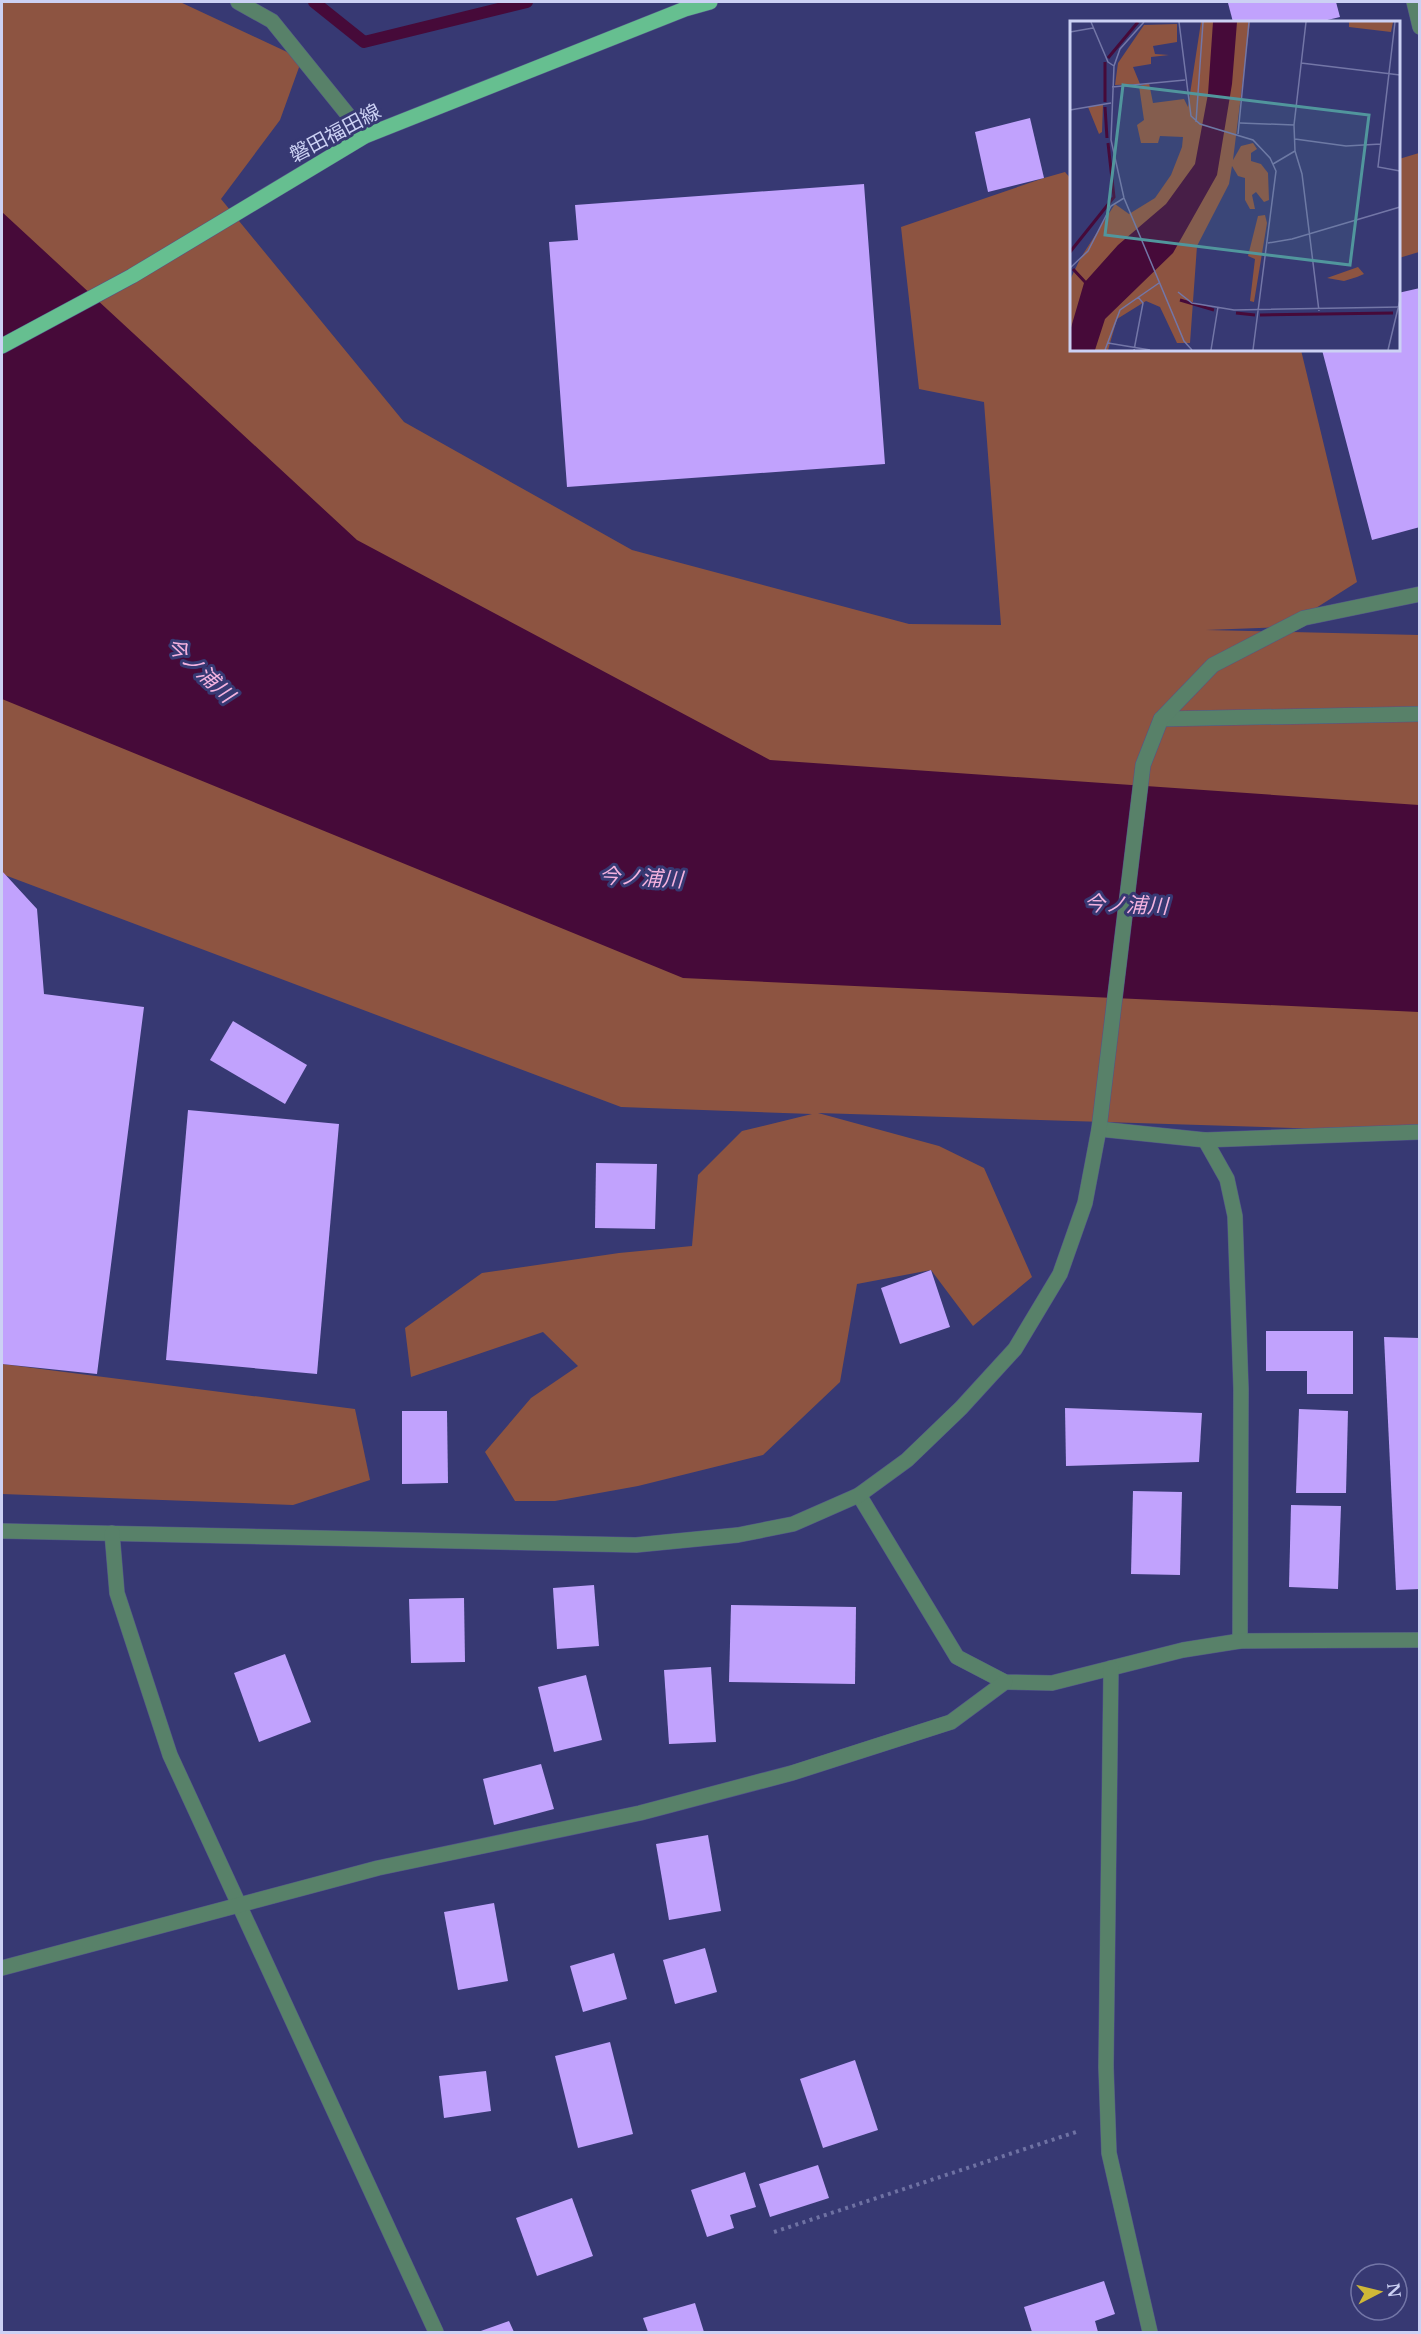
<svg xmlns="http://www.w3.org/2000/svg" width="1421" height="2334" viewBox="0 0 1421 2334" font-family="'Libre Baskerville','Noto Sans JP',serif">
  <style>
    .green { fill: #8d5441 }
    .water { fill: #460a39 }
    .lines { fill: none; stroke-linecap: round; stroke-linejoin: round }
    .stream { stroke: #460a39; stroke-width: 12 }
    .building { fill: #c1a2fd }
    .minor-casing { stroke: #52548a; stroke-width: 16 }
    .major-casing { stroke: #52548a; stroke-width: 16 }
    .path { stroke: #6f72a3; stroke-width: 4; stroke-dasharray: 3 4.5; stroke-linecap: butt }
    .minor { stroke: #588169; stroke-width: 15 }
    .major { stroke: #66bf90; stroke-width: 15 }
    .labels { text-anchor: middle; stroke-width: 6; stroke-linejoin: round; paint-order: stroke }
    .street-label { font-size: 20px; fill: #ccd1f4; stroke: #373973 }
    .water-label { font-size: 21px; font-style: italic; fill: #f4b2df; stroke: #373973 }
    .inset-river { fill: none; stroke: #460a39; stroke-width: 3 }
    .inset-road { fill: none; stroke: #7376a7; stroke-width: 1.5 }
    .view { fill: #51969d; fill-opacity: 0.15; stroke: #51969d; stroke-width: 3 }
    .inset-edge { fill: none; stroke: #ccd1f4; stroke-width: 3 }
  </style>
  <rect width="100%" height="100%" fill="#373973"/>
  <g class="green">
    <polygon points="2,2 180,2 302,59 280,120 221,199 404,422 632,550 909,624 1001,625 984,402 919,389 901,227 1044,178 1065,172 1071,179 1072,350 1301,350 1357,582 1286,627 1206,630 1419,635 1419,1132 818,1113 939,1146 984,1168 1032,1277 973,1326 931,1270 857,1284 840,1382 763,1455 638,1486 555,1501 515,1501 485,1452 531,1398 578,1366 543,1332 411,1377 405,1328 482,1273 619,1253 692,1246 698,1175 742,1131 812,1114 621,1107 2,874"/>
    <polygon points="1419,153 1419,252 1399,258 1399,159"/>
    <polygon points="2,1364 355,1409 370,1480 293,1505 2,1494"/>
  </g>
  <polygon class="water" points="2,212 357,540 770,760 1419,805 1419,1012 683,978 2,699"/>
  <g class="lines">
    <polyline class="stream" points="314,2 364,42 527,2"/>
  </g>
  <g class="building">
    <polygon points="1234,2 1336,2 1340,17 1319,22 1233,22 1228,3"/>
    <polygon points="1030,118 1044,178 988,192 975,132"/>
    <polygon points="864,184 885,464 567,487 549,242 578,240 575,205"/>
    <polygon points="1420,288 1420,527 1372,540 1322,350 1398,350 1398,293"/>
    <polygon points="2,871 37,909 44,994 144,1007 97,1374 2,1364"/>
    <polygon points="233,1021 307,1065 285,1104 210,1060"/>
    <polygon points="188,1110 339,1124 317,1374 166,1360"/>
    <polygon points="596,1163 657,1164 655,1229 595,1228"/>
    <polygon points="931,1270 950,1327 900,1344 881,1288"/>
    <polygon points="1266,1331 1353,1331 1353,1394 1307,1394 1307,1371 1266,1371"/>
    <polygon points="1384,1337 1420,1338 1420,1589 1396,1590"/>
    <polygon points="1065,1408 1202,1413 1199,1462 1066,1466"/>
    <polygon points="1299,1409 1348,1411 1346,1493 1296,1493"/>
    <polygon points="402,1411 447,1411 448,1483 402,1484"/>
    <polygon points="1133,1491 1182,1492 1180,1575 1131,1574"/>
    <polygon points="1291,1505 1341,1506 1338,1589 1289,1587"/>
    <polygon points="594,1585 599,1646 557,1649 553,1588"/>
    <polygon points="464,1598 465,1662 411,1663 409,1599"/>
    <polygon points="731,1605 856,1607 855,1684 729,1682"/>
    <polygon points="285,1654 311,1722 259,1742 234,1673"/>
    <polygon points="711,1667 716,1742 669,1744 664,1670"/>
    <polygon points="586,1675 602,1740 554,1752 538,1687"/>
    <polygon points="541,1764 554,1809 494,1825 483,1779"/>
    <polygon points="708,1835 721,1911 669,1920 656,1844"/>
    <polygon points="494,1903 508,1981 458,1990 444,1912"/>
    <polygon points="705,1948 717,1992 675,2004 663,1960"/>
    <polygon points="614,1953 627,1999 583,2012 570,1966"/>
    <polygon points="610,2042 633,2134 578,2148 555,2056"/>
    <polygon points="855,2060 878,2130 823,2148 800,2079"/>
    <polygon points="486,2071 491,2111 444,2118 439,2076"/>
    <polygon points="818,2165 829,2198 770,2217 759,2184"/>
    <polygon points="745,2172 756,2207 730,2215 734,2228 707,2237 691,2190"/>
    <polygon points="572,2198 593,2256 537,2276 516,2218"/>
    <polygon points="1104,2281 1115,2314 1095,2321 1098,2332 1032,2332 1024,2307"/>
    <polygon points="695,2303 704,2332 648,2332 643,2318"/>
    <polygon points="509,2321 514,2332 478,2332"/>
  </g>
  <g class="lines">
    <g class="minor-casing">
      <g id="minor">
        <polyline points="238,2 272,21 365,136"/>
        <polyline points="1414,2 1420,27"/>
        <polyline points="1161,719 1420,714"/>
        <polyline points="1099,1129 1205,1140 1420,1132"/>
        <polyline points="1205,1140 1227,1179 1235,1216 1241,1389 1240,1641"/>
        <polyline points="859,1495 957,1657 1005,1682 1052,1683 1183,1650 1240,1641 1420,1640"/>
        <polyline points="2,1531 636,1545 738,1535 793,1524 859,1495 907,1460 961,1408 1015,1349 1060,1274 1085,1203 1099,1129 1143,765 1161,719 1213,665 1304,618 1420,594"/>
        <polyline points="112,1533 117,1593 170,1755 436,2332"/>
        <polyline points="1111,1668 1106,2067 1109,2153 1150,2332"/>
        <polyline points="2,1968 378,1868 640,1813 792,1773 951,1722 1005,1682"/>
      </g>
    </g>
    <g class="major-casing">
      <polyline id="major" points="2,346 132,276 365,136 685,9 710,2"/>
    </g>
    <polyline class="path" points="774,2232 1079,2131"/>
    <use href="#minor" class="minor"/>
    <use href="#major" class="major"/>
  </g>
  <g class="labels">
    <g class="street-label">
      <text transform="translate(335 133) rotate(-28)" y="7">磐田福田線</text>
    </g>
    <g class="water-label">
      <text transform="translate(200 670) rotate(43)" y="7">今ノ浦川</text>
      <text transform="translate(641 878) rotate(3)" y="7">今ノ浦川</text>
      <text transform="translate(1126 905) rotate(2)" y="7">今ノ浦川</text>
    </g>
  </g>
  <g transform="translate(1070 21)">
    <rect width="330" height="330" fill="#373973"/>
    <path d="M131 1H180L163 139 171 125 183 122 187 128 181 132V140L191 143 198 152 199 179 194 181 186 171 182 174 185 188H180L175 179V157L168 155 162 145 159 163 127 225 120 322H107L90 286 76 280 47 298 38 329H0V259L10 238 45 183 59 193 85 177 101 154 112 126 113 116 90 115 88 122H71L67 104 74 99 69 65 79 62 83 82 114 78 118 86ZM279 1H323L321 11 279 6ZM107 3V21L83 25 85 33 99 34 81 36V43L63 46 70 63 45 64 48 42 74 4ZM33 83 32 111 29 113 18 86ZM195 194 197 202 184 281 180 280 185 238 178 235 188 195ZM288 246 294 253 287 256 274 260 257 257Z" fill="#8d5441"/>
    <path d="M143 1H167L162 63 147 154 103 232 35 298 25 329H0V310L14 262 48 224 96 183 125 143 138 73Z" fill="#460a39"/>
    <path class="inset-river" d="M38 37 68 1M35 81V41M35 86 37 117M0 231 44 176 38 122M3 248 16 262M110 279 144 289M166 292 185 294M190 294 323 292"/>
    <path class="inset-road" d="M21 1 38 41 44 45M74 1 50 28 44 45 41 119 54 177 114 320 122 329M109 1 121 95 130 103 183 119 200 137 206 150 183 329M325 1 308 146 330 150M0 11 23 7M231 42 330 54M42 66 115 59M0 89 41 82M126 101 133 1M170 102 224 104M168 113 179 1M225 118 276 125 311 123M225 130 232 153 249 290M203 143 225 130 224 104 236 1M198 222 222 218 330 186M0 247 18 230 41 185 54 177M108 271 122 282 164 289 330 286M38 322 80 329M35 329 50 289 89 262M64 329 73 282 68 276M141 329 148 286M318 329 330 279"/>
    <path class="view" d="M53 64 299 94 280 244 35 214Z"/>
    <rect width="330" height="330" class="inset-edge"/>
  </g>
  <rect width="1421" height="2334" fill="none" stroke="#ccd1f4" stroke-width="6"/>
  <g transform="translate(1379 2292) rotate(83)"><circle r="28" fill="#373973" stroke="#7376a7" stroke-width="1.5"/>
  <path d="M0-4.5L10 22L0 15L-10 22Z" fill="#cfb837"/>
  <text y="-9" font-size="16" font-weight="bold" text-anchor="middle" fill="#ccd1f4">N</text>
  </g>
</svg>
